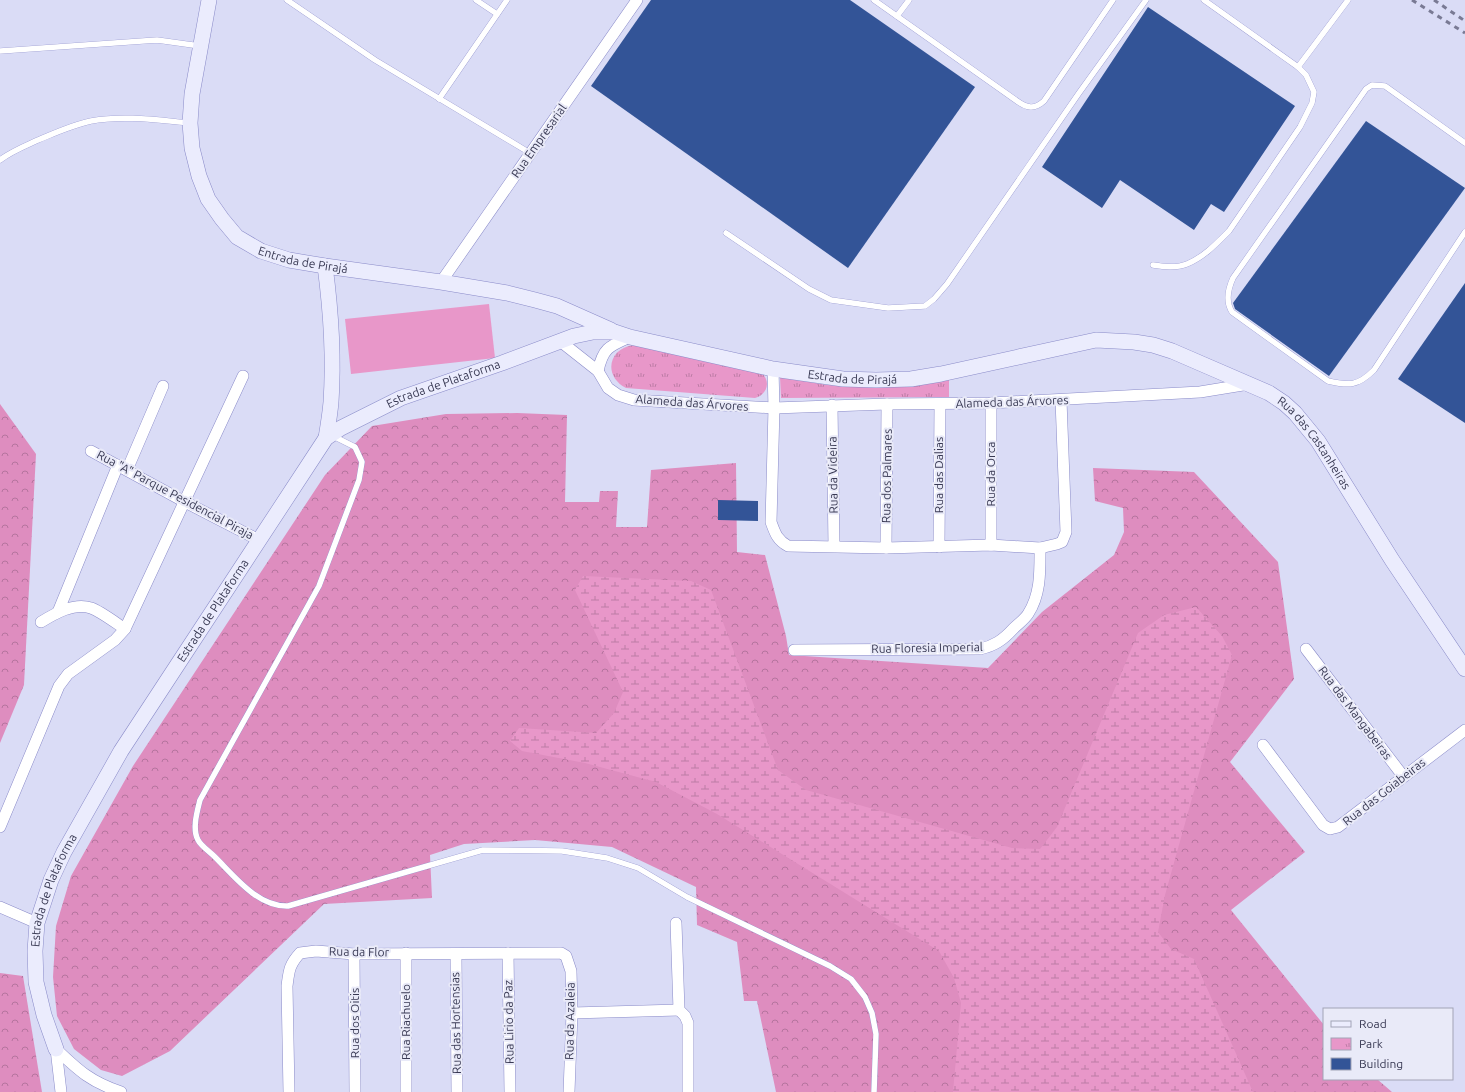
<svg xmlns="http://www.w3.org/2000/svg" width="1465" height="1092" viewBox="0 0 1465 1092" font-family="Ubuntu,sans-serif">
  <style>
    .grass { fill: #e897c9 }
    .forest { fill: url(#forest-crowns) }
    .wetland { fill: url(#wetland-marsh) }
    .park { fill: url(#park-tufts) }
    .building { fill: #335497 }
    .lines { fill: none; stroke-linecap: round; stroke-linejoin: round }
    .lane-casing { stroke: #8a8bc9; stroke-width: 6 }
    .street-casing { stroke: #8a8bc9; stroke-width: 12 }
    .secondary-casing { stroke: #8a8bc9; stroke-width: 16 }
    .lane { stroke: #fff; stroke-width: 5.5 }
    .street { stroke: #fff; stroke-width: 11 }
    .secondary { stroke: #ebecfd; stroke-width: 15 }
    .rail { stroke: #797a94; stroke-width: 3; stroke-dasharray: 5 5; stroke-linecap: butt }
    .labels { text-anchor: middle; stroke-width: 4; stroke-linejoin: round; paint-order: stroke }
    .street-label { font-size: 12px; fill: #383953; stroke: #e9eaf8 }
  </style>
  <defs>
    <pattern id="forest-crowns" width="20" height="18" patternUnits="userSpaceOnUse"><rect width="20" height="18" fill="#de8dbf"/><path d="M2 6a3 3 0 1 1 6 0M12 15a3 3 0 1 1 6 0" fill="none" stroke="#b5749e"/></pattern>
    <pattern id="wetland-marsh" width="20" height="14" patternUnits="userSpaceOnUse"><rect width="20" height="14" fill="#e897c9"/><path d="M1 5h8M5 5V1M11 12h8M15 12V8" fill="none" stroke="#bd7ca6"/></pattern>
    <pattern id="park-tufts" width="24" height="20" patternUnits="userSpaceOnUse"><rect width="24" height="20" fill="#e897c9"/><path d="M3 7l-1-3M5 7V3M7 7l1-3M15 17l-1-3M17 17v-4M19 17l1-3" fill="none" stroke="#bd7ca6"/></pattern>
  </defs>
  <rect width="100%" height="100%" fill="#dadcf6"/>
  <polygon class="grass" points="489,304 495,358 351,374 345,319"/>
  <g class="forest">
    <polygon points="0,404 36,454 24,685 0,743"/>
    <polygon points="517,413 567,415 565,502 599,502 600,491 618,491 616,527 647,527 651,470 736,463 737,552 765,555 786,636 789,655 988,668 1042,612 1114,555 1124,532 1123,508 1095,501 1093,468 1194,472 1278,562 1294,679 1230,762 1305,852 1231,910 1324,1025 1324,1079 1377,1079 1392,1092 776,1092 757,1001 744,1001 737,942 697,925 696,887 612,847 535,840 464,844 430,855 432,898 324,904 170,1051 122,1076 101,1070 74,1049 57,1016 53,977 56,926 71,876 133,766 325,475 372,426 446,414"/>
    <polygon points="0,973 23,976 42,1092 0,1092"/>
  </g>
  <polygon class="wetland" points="583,576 691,581 711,590 778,770 806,790 1012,848 1040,849 1057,827 1138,633 1164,615 1196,607 1222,636 1232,655 1165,895 1158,932 1171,949 1194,959 1253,1092 953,1092 961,1003 954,978 939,951 717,814 656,782 585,763 522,751 510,741 519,728 596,733 614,713 623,692 575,590"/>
  <g class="park">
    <path d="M634 345 761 372C771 381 768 394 755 398L626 388C603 376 608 348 634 345Z"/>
    <polygon points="780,377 827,385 875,387 949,379 949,397 781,398"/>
  </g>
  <g class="building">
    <polygon points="651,0 850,0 975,87 848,268 591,86"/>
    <polygon points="1148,7 1295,106 1224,212 1211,204 1194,230 1120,180 1102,208 1042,167"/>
    <polygon points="1366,121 1465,188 1329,376 1235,309 1233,303"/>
    <polygon points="1465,283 1465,423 1398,379"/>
    <polygon points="718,500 758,501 758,521 718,520"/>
  </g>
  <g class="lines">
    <g class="lane-casing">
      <g id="lane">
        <polyline points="287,0 375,60 530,153"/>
        <polyline points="476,0 497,14"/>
        <path d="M874 0 1017 101C1027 108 1034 110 1044 101L1113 0"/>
        <polyline points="897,16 909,0"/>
        <polyline points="0,51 157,40 200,46"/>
        <polyline points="1298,67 1348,0"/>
        <polyline points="439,99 507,0"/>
        <path d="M1465 143 1385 86 1372 85 1366 89 1233 278C1228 289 1225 301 1232 312L1328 381C1349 386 1358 386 1374 370L1465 232"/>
        <path d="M0 160C12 151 25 146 38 140 55 133 72 125 91 121 123 115 157 120 189 123"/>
        <polyline points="726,233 809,289 831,300 888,308 925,306 934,299 947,284 1079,93 1146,0"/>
        <path d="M1153 265C1164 267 1177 268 1187 264 1204 257 1217 243 1229 231L1300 127 1312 103 1314 92 1306 75 1298 67 1204 0"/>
        <path d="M333 436 355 447 362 462 359 480 319 586 200 800C197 812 192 829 198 840 201 846 210 852 215 857 235 877 258 907 288 906L483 850 562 851 607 858 638 868 687 897 830 966 851 979 865 997 872 1013 876 1034 874 1092"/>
      </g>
    </g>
    <g class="street-casing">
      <g id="street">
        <polyline points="441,282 637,0"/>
        <polyline points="560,341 598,371 608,388 618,395 634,400 774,408 887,404 991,403 1200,392 1249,384"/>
        <path d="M773 369 774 408 771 522C775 533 777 540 788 546L886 548 991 545 1040 548 1057 544 1062 542 1066 532 1061 400"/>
        <path d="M598 371C603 348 609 346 630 337"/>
        <polyline points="991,403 991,545"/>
        <polyline points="832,405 834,546"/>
        <polyline points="91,451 185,502 259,540"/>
        <polyline points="127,470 163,386"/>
        <polyline points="939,547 940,404"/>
        <polyline points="886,548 887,404"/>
        <polyline points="58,612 118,465"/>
        <path d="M41 622C54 614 74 602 91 608 100 611 116 623 125 629"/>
        <polyline points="1306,649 1403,776"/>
        <path d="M794 650 980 649C994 646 1003 640 1013 629 1018 624 1024 620 1028 614 1041 594 1040 571 1040 548"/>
        <polyline points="1263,745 1323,825 1330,829 1338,827 1465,730"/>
        <polyline points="0,827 59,686 68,674 115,640 125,629 243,376"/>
        <polyline points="0,907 37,923"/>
        <polyline points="676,923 679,1010 685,1016 688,1023 688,1092"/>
        <polyline points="406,953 406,1092"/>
        <polyline points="508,953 510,1092"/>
        <polyline points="354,954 355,1092"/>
        <polyline points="456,955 457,1092"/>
        <polyline points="572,1013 679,1010"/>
        <path d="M56 1049C79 1071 91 1082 121 1092"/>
        <polyline points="56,1049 61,1092"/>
        <path d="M289 1092 287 986C289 971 289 965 300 953L316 951 354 954 561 953 566 956 571 971 572 1013 569 1092"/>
      </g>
    </g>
    <g class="secondary-casing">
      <g id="secondary">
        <path id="s1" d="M209 0 192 94 190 123 192 148 199 176 208 199 222 219 237 237 261 251 289 260 325 266 441 282 507 293 535 300 557 306 611 330"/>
        <path d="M325 266C331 311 334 357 331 402 330 414 328 426 326 438"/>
        <path id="s2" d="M56 1049 44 1015 36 982 35 951 37 923 51 880 64 852 121 751 326 438 341 428 401 398 502 363 574 336 593 332H615L630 337 773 369 843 379 876 380 911 379 941 374 1096 340 1134 342 1153 345 1172 351 1269 393 1284 403 1295 413 1318 441 1392 560 1465 669"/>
      </g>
    </g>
    <use href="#lane" class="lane"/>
    <use href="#street" class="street"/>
    <use href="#secondary" class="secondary"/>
    <g class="rail">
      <polyline points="1412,0 1465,33"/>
      <polyline points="1434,0 1465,21"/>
    </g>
  </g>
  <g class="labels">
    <g class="street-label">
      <text transform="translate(539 141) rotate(-55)" y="4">Rua Empresarial</text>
      <text dy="4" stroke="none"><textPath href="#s1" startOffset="322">Entrada de Pirajá</textPath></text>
      <text dy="4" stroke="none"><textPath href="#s2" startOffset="1248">Estrada de Pirajá</textPath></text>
      <text dy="4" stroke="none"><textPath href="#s2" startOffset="825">Estrada de Plataforma</textPath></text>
      <text transform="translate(1012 402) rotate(-2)" y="4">Alameda das Árvores</text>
      <text transform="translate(692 403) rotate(4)" y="4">Alameda das Árvores</text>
      <text dy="4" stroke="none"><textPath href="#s2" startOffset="1747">Rua das Castanheiras</textPath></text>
      <text transform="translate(991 474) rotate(-90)" y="4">Rua da Orca</text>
      <text transform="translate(833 475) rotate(-91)" y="4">Rua da Videira</text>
      <text transform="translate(939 475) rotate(-90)" y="4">Rua das Dalias</text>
      <text transform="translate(887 476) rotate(-89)" y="4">Rua dos Palmares</text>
      <text transform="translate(175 495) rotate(28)" y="4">Rua "A" Parque Pesidencial Piraja</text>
      <text dy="4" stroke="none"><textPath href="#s2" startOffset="489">Estrada de Plataforma</textPath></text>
      <text transform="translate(927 648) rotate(-1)" y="4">Rua Floresia Imperial</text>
      <text transform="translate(1355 713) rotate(53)" y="4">Rua das Mangabeiras</text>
      <text transform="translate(1384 792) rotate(-38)" y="4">Rua das Goiabeiras</text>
      <text dy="4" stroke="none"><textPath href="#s2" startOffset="165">Estrada de Plataforma</textPath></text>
      <text transform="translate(359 952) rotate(1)" y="4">Rua da Flor</text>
      <text transform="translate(570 1021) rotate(-89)" y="4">Rua da Azaleia</text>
      <text transform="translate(406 1022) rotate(-90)" y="4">Rua Riachuelo</text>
      <text transform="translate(509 1022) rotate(-91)" y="4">Rua Lirio da Paz</text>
      <text transform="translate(355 1023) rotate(-90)" y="4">Rua dos Oitis</text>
      <text transform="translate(456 1023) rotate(-91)" y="4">Rua das Hortensias</text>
    </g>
  </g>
  <rect x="1323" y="1008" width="130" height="72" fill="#e9eaf8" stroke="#a2a3b6"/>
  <rect x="1331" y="1021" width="20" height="6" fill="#ebecfd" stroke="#a2a3b6"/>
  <text x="1359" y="1028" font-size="12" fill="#383953">Road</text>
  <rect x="1331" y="1038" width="20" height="12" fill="url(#park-tufts)" stroke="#a2a3b6"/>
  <text x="1359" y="1048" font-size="12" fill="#383953">Park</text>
  <rect x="1331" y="1058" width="20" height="12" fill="#335497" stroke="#a2a3b6"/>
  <text x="1359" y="1068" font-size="12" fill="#383953">Building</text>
</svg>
